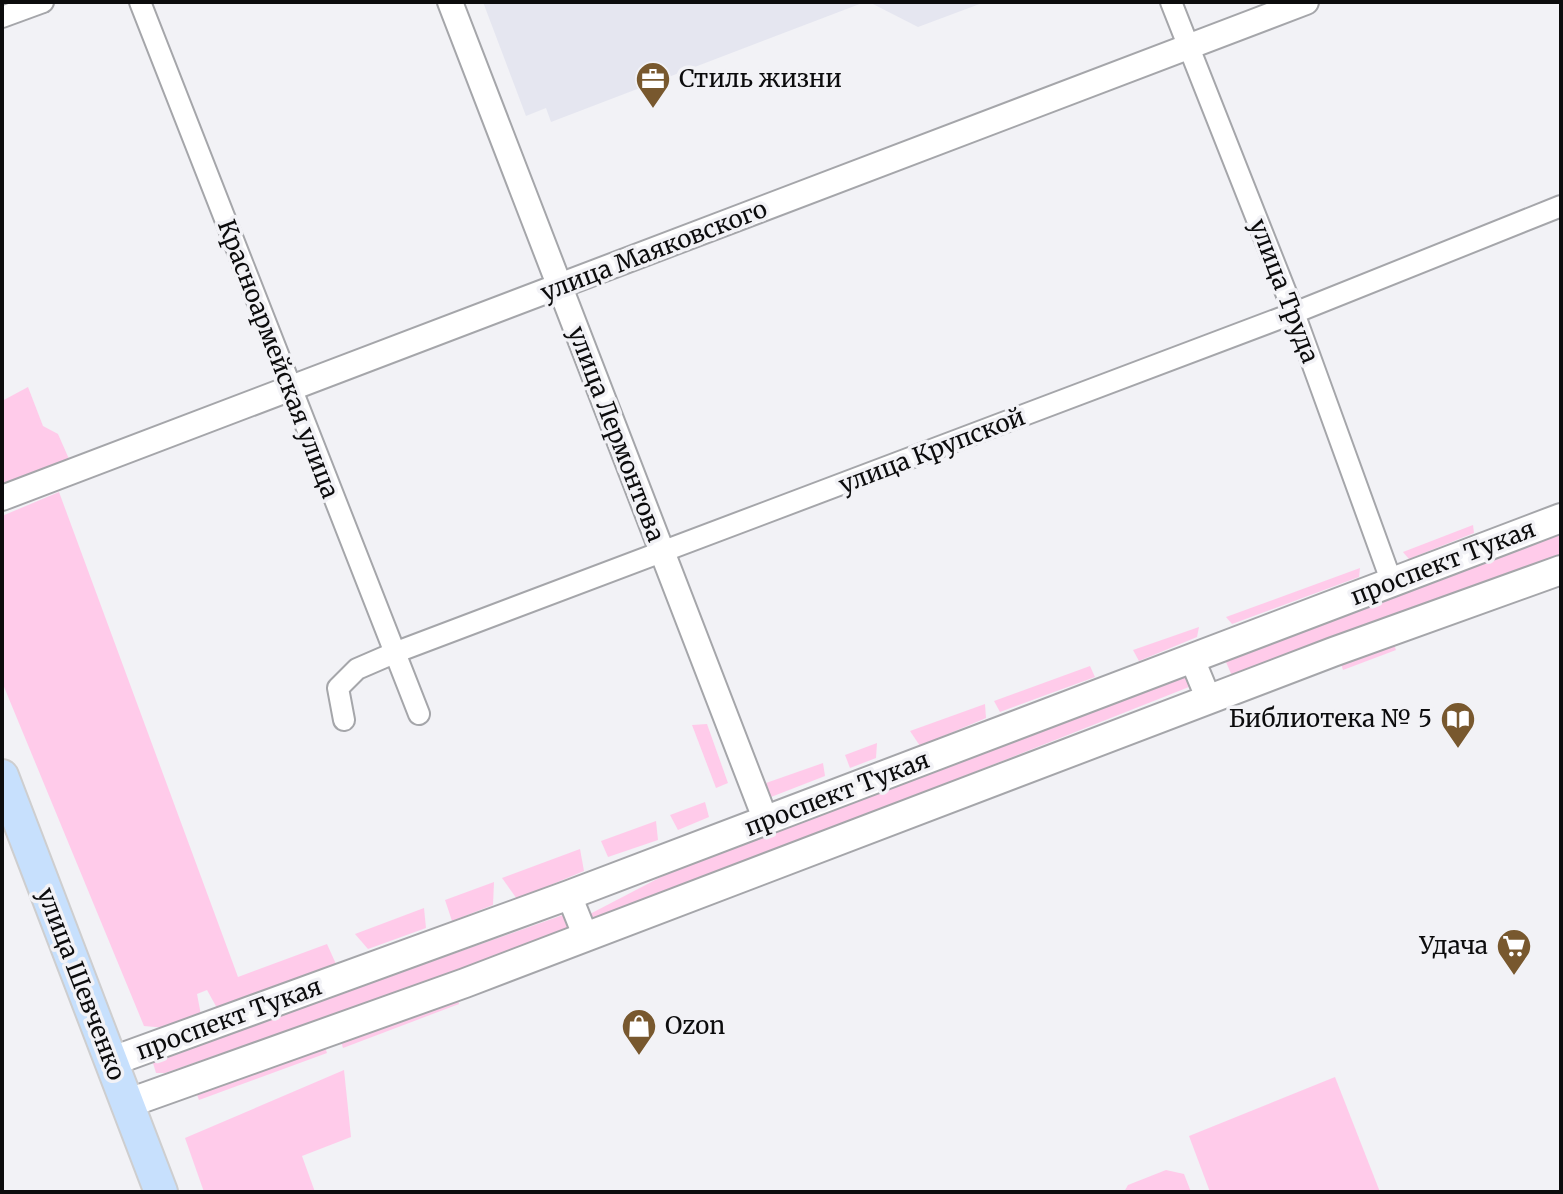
<svg xmlns="http://www.w3.org/2000/svg" width="1563" height="1194" viewBox="0 0 1563 1194" font-family="Merriweather,serif">
  <style>
    .built { fill: #e5e6f0 }
    .green { fill: #ffcbea }
    .lines { fill: none; stroke-linecap: round; stroke-linejoin: round }
    .minor-casing { stroke: #a5a6aa; stroke-width: 24 }
    .tertiary-casing { stroke: #a5a6aa; stroke-width: 28 }
    .secondary-casing { stroke: #a5a6aa; stroke-width: 32 }
    .primary-casing { stroke: #cececf; stroke-width: 36 }
    .minor { stroke: #fff; stroke-width: 20 }
    .tertiary { stroke: #fff; stroke-width: 24 }
    .secondary { stroke: #fff; stroke-width: 28 }
    .primary { stroke: #c7e0fd; stroke-width: 32 }
    .labels { text-anchor: middle; stroke-width: 7; stroke-linejoin: round; paint-order: stroke }
    .poi-label { font-size: 24px; fill: #0c0c0d; stroke: #f2f2f6; text-anchor: start }
    .street-label { font-size: 24px; fill: #0c0c0d; stroke: #f2f2f6 }
  </style>
  <rect width="100%" height="100%" fill="#f2f2f6"/>
  <g class="built">
    <polygon points="483,2 865,2 551,122 546,108 526,116"/>
    <polygon points="869,2 985,2 918,27"/>
  </g>
  <g class="green">
    <polygon points="28,387 43,426 58,434 69,459 2,485 2,401"/>
    <polygon points="59,492 238,977 327,944 336,964 217,1008 207,990 197,994 201,1015 166,1028 144,1026 2,682 2,516"/>
    <polygon points="1473,525 1474,533 1409,559 1403,552"/>
    <polygon points="1561,529 1561,559 1232,676 1223,655"/>
    <polygon points="1360,568 1359,577 1232,624 1226,617"/>
    <polygon points="1199,627 1197,637 1139,661 1133,650"/>
    <polygon points="1392,639 1396,650 1343,670 1339,658"/>
    <polygon points="1090,666 1095,677 1000,712 994,701"/>
    <polygon points="1187,668 1194,685 591,924 588,915 728,842"/>
    <polygon points="985,704 986,718 920,746 910,731"/>
    <polygon points="707,724 728,783 716,788 692,725"/>
    <polygon points="877,743 876,758 850,768 845,755"/>
    <polygon points="823,763 825,776 771,797 766,783"/>
    <polygon points="705,802 709,817 678,830 670,815"/>
    <polygon points="656,821 658,840 608,857 601,841"/>
    <polygon points="580,849 584,871 517,899 502,878"/>
    <polygon points="494,882 493,905 452,921 445,900"/>
    <polygon points="424,908 426,928 368,949 355,934"/>
    <polygon points="563,915 569,933 165,1073 156,1073 153,1063 160,1057"/>
    <polygon points="458,999 459,1004 343,1048 340,1038"/>
    <polygon points="325,1047 327,1053 199,1100 196,1092"/>
    <polygon points="344,1070 351,1137 302,1156 315,1192 204,1192 185,1138"/>
    <polygon points="1335,1077 1380,1192 1210,1192 1189,1136"/>
    <polygon points="1166,1170 1184,1174 1191,1192 1124,1192 1128,1185"/>
  </g>
  <g class="lines">
    <g class="minor-casing">
      <g id="minor">
        <polyline points="140,2 419,714"/>
        <polyline points="1171,2 1294,313 1392,583"/>
        <polyline points="2,17 43,2"/>
        <polyline points="344,720 338,688 357,669 394,653 1294,313 1561,206"/>
      </g>
    </g>
    <g class="tertiary-casing">
      <g id="tertiary">
        <polyline points="450,2 766,821"/>
        <polyline points="2,498 1306,2"/>
        <polyline points="1192,659 1209,700"/>
        <polyline points="569,895 585,935"/>
      </g>
    </g>
    <g class="secondary-casing">
      <g id="secondary">
        <polyline points="110,1062 569,895 1561,518"/>
        <polyline points="126,1104 465,983 1333,652 1561,570"/>
      </g>
    </g>
    <g class="primary-casing">
      <polyline id="primary" points="2,776 161,1192"/>
    </g>
    <use href="#minor" class="minor"/>
    <use href="#tertiary" class="tertiary"/>
    <use href="#secondary" class="secondary"/>
    <use href="#primary" class="primary"/>
  </g>
  <defs>
    <g id="office-pin" transform="scale(1.8)"><path d="M0 17L-7.5 6A9.5 9.5 0 1 1 7.5 6Z" fill="#78582e" stroke="#f2f2f6"/><path d="M-6-3h4V-5.5h4V-3h4V5H-6ZM-1-4.5V-3h2v-1.5ZM-6 0V1H6V0Z" fill="#fff"/></g>
    <g id="library-pin" transform="scale(1.8)"><path d="M0 17L-7.5 6A9.5 9.5 0 1 1 7.5 6Z" fill="#78582e" stroke="#f2f2f6"/><path d="M-6-4Q-3-5.5-.7-3.5V5Q-3 3-6 4ZM6-4Q3-5.5 .7-3.5V5Q3 3 6 4Z" fill="#fff"/></g>
    <g id="supermarket-pin" transform="scale(1.8)"><path d="M0 17L-7.5 6A9.5 9.5 0 1 1 7.5 6Z" fill="#78582e" stroke="#f2f2f6"/><path d="M-6-5.5h2.5l.6 2H6L4.5 2H-2.5L-4.4-4H-6ZM-1.5 3.2a1.3 1.3 0 1 0 .1 0ZM3 3.2a1.3 1.3 0 1 0 .1 0Z" fill="#fff"/></g>
    <g id="shop-pin" transform="scale(1.8)"><path d="M0 17L-7.5 6A9.5 9.5 0 1 1 7.5 6Z" fill="#78582e" stroke="#f2f2f6"/><path d="M-5-2.5h2.3a2.7 3.5 0 0 1 5.4 0H5L5.5 6h-11ZM-1.5-2.5h3a1.5 2.3 0 0 0-3 0Z" fill="#fff"/></g>
  </defs>
  <g fill-rule="evenodd">
    <use href="#office-pin" x="653" y="79"/>
    <use href="#library-pin" x="1458" y="719"/>
    <use href="#supermarket-pin" x="1514" y="946"/>
    <use href="#shop-pin" x="639" y="1026"/>
  </g>
  <g class="labels">
    <g class="poi-label">
      <text x="679" y="87">Стиль жизни</text>
      <text x="1432" y="727" text-anchor="end">Библиотека № 5</text>
      <text x="1488" y="954" text-anchor="end">Удача</text>
      <text x="665" y="1034">Ozon</text>
    </g>
    <g class="street-label">
      <text transform="translate(654 251) rotate(-21)" y="8">улица Маяковского</text>
      <text transform="translate(1284 291) rotate(69)" y="8">улица Труда</text>
      <text transform="translate(278 359) rotate(69)" y="8">Красноармейская улица</text>
      <text transform="translate(616 434) rotate(69)" y="8">улица Лермонтова</text>
      <text transform="translate(932 451) rotate(-21)" y="8">улица Крупской</text>
      <text transform="translate(1443 563) rotate(-21)" y="8">проспект Тукая</text>
      <text transform="translate(837 794) rotate(-21)" y="8">проспект Тукая</text>
      <text transform="translate(81 984) rotate(69)" y="8">улица Шевченко</text>
      <text transform="translate(229 1019) rotate(-20)" y="8">проспект Тукая</text>
    </g>
  </g>
  <rect width="1563" height="1194" fill="none" stroke="#0c0c0d" stroke-width="8"/>
</svg>
